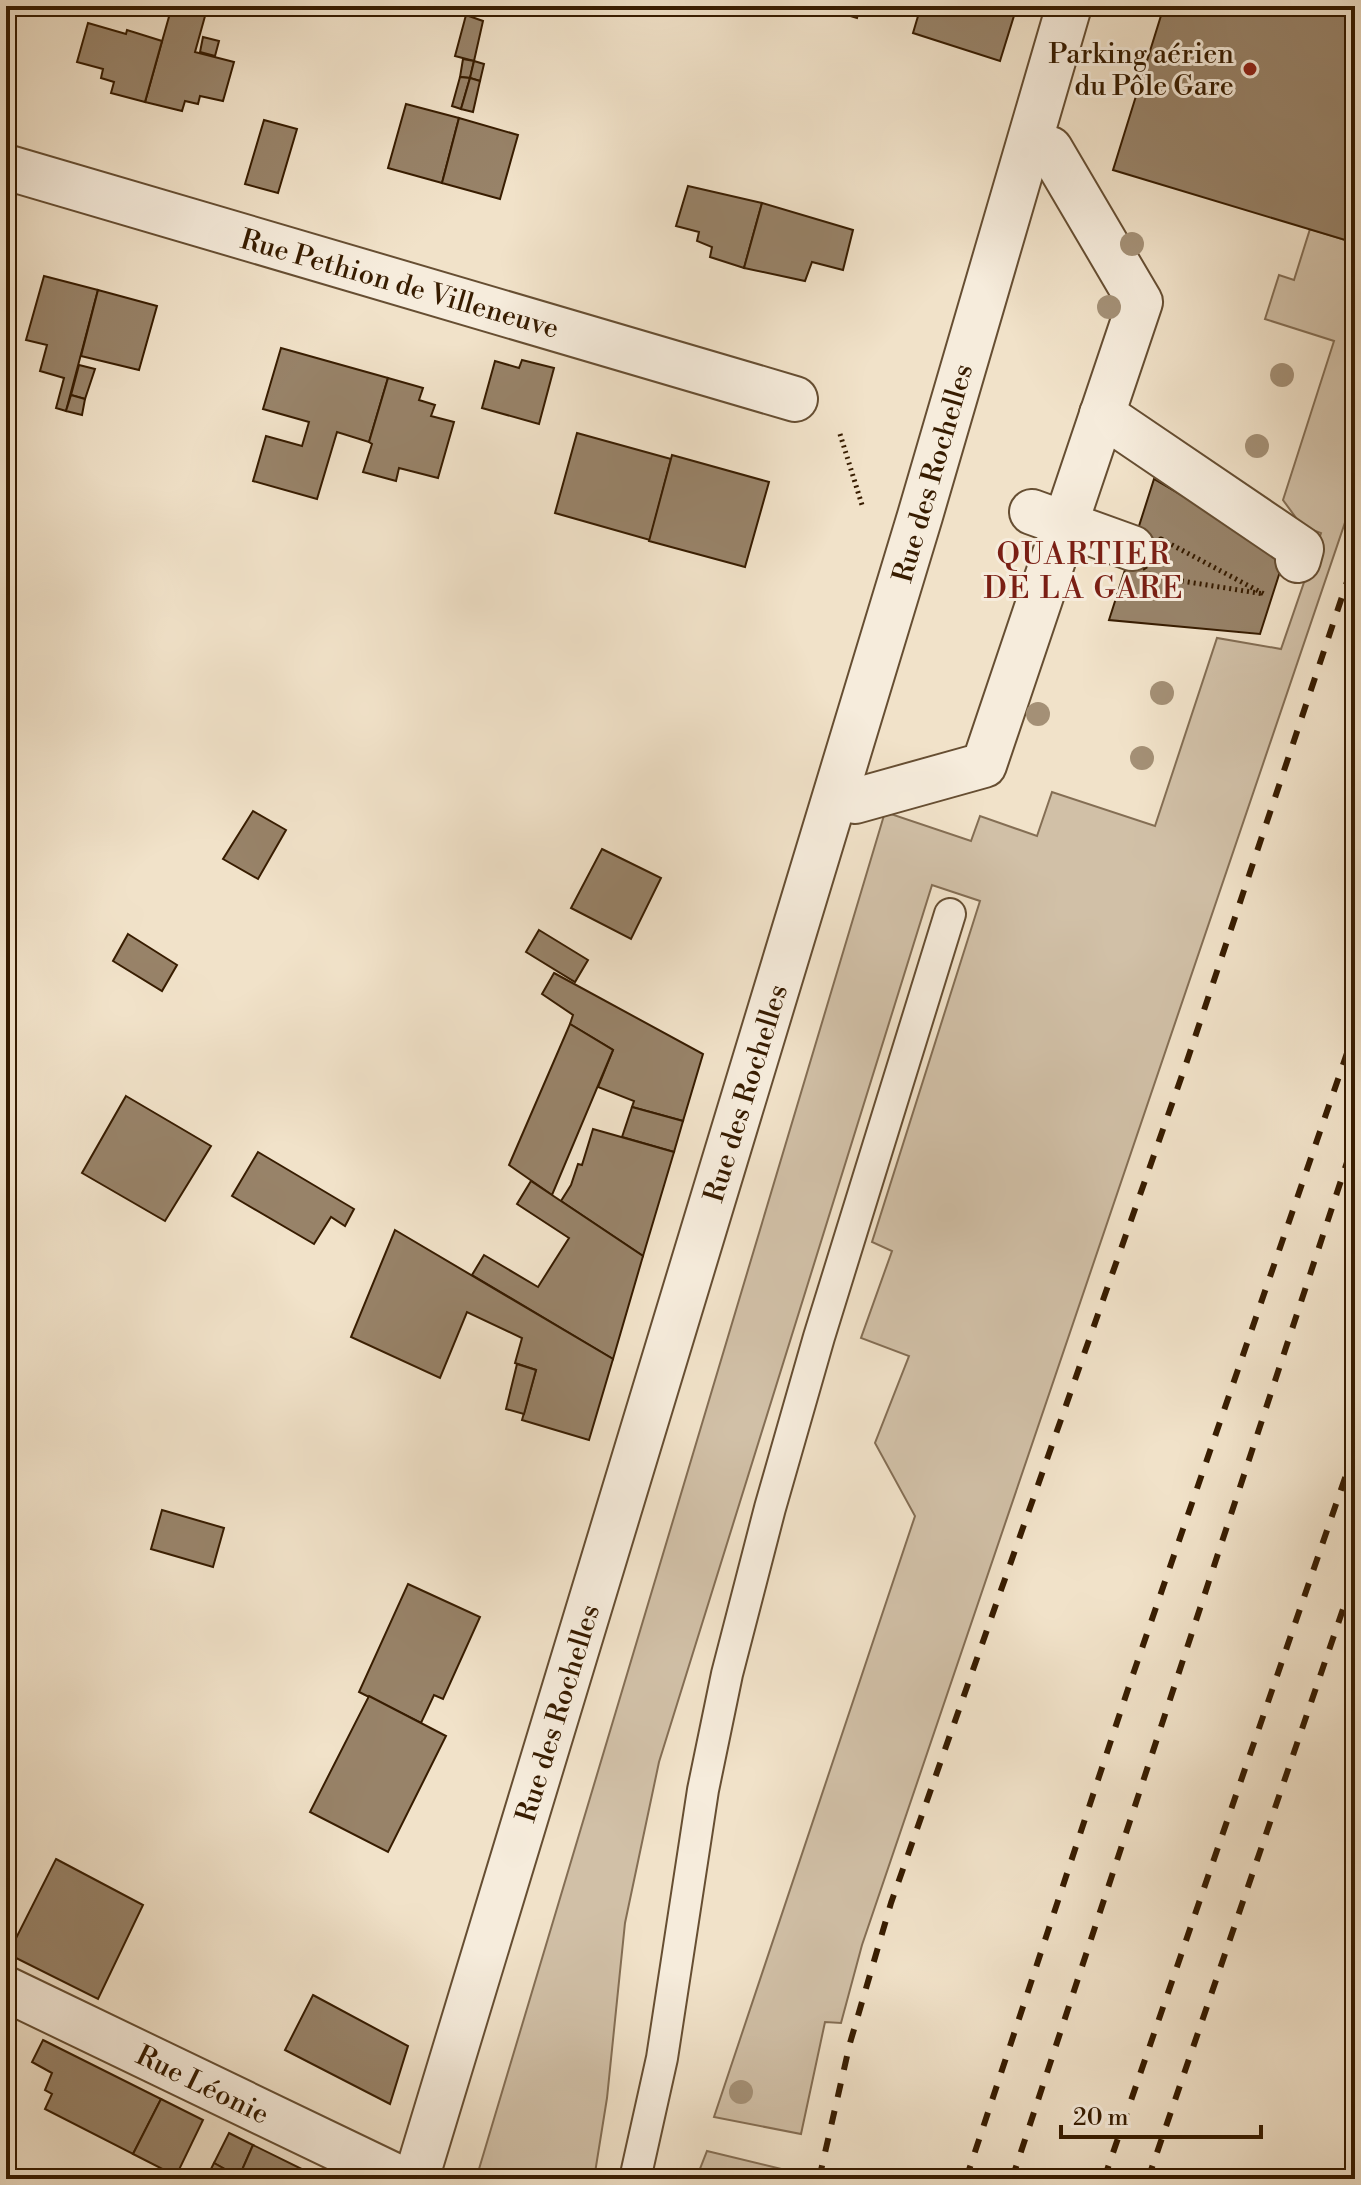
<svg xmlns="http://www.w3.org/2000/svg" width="1361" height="2185" viewBox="0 0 1361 2185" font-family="'Libre Bodoni',serif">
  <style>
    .green { fill: #d1c0a7; stroke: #846e54; stroke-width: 2 }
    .building { fill: #988369; stroke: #371c00; stroke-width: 2 }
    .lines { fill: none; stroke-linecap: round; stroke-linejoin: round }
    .lane-casing { stroke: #664e32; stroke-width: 34 }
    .street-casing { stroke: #664e32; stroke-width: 48 }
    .path { stroke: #371c00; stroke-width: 5; stroke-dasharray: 2 4; stroke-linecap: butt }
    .lane { stroke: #f6ecdc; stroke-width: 30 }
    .street { stroke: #f6ecdc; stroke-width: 44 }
    .rail { stroke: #371c00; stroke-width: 6; stroke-dasharray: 14 14; stroke-linecap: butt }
    .tree { fill: #a49076 }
    .poi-dot { fill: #8f2418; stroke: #f6ecdc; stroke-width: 3 }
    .labels { text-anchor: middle; stroke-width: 6; stroke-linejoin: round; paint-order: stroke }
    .poi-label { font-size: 28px; fill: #371c00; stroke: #f6ecdc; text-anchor: end }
    .street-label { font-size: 28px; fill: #371c00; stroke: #f6ecdc }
    .neighbourhood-label { font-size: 30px; letter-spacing: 2px; fill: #7a1f14; stroke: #f6ecdc }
  </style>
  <rect width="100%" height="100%" fill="#f1e2c9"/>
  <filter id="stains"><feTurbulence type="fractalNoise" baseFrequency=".0025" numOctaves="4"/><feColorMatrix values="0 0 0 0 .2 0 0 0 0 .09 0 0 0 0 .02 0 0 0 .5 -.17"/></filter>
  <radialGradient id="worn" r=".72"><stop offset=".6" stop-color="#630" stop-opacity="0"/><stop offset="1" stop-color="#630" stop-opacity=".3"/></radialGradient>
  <g class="green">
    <polygon points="1310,229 1355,243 1355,493 862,1945 841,2023 825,2022 801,2134 714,2117 915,1516 875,1443 909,1356 861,1338 892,1251 872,1242 980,901 932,885 659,1762 625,1923 607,2098 594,2179 476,2179 885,812 971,841 980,816 1037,836 1052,792 1155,826 1217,638 1281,649 1321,533 1302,526 1283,500 1334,341 1265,319 1279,275 1294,280"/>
    <polygon points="707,2151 798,2173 798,2179 696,2179"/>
  </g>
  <g class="building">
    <polygon points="172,6 197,6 207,9 195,52 234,62 223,101 200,96 198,104 185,101 182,111 145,102"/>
    <polygon points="817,6 860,6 857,18"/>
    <polygon points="921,6 1017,6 1000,61 913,33"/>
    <polygon points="1164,6 1355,6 1355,243 1113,170"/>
    <polygon points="466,15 483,21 474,61 455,56"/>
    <polygon points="88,23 126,34 127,30 162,41 145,102 111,93 114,82 101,78 103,69 77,62"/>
    <polygon points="203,37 219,41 215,56 200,52"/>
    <polygon points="463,59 474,61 470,78 460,77"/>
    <polygon points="474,61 484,64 480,81 470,78"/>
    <polygon points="460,77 470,78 461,109 452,106"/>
    <polygon points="470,78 480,81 473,112 461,109"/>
    <polygon points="406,104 459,118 442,183 388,168"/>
    <polygon points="459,118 518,135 500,199 442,183"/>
    <polygon points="264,120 297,129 278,193 245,184"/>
    <polygon points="688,186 762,203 744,268 710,257 712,247 697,241 699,232 676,226"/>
    <polygon points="762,203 853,230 843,270 812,262 805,281 744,268"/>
    <polygon points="44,276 98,290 66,411 56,408 64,378 40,371 47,345 26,340"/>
    <polygon points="98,290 157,306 139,370 81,356"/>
    <polygon points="281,348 388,378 369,442 337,432 317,499 253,481 266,436 302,446 309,422 263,409"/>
    <polygon points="522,360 554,368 539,424 482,408 495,361 519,368"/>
    <polygon points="79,365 95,369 85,399 71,395"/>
    <polygon points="388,378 423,388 419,400 435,405 431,416 454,422 438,478 399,468 396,481 363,472 372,444 369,442"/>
    <polygon points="71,395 85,399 82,415 66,411"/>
    <polygon points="577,433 671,459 650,540 555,513"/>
    <polygon points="672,455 769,482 745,567 649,541"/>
    <polygon points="1154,479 1285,556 1260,634 1109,620"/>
    <polygon points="253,811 286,830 258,879 223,859"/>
    <polygon points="602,849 661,878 631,939 571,908"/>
    <polygon points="539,930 588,960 575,982 526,952"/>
    <polygon points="128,934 177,965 162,991 113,961"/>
    <polygon points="554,973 703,1054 683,1121 632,1107 634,1101 598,1087 613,1050 570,1024 573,1015 542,994"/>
    <polygon points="570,1024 613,1050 552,1195 509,1165"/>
    <polygon points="126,1096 211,1146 165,1221 82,1173"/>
    <polygon points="632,1107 683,1121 674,1152 622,1137"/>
    <polygon points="593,1129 674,1152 643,1256 561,1201 571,1185 578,1164 582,1165"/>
    <polygon points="258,1152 354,1209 345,1226 331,1217 314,1244 232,1196"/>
    <polygon points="531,1181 643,1256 613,1359 472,1275 484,1255 538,1287 569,1238 517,1204"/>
    <polygon points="395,1230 613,1359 589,1440 522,1420 536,1370 515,1363 522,1338 467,1312 440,1378 351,1337"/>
    <polygon points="517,1364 536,1370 524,1414 506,1409"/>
    <polygon points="162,1510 224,1528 213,1567 151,1549"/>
    <polygon points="408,1584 480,1617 443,1699 434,1695 421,1723 359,1692"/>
    <polygon points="369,1696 446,1736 388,1852 310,1812"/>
    <polygon points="56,1859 143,1905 98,1999 8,1954"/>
    <polygon points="313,1995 408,2046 390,2104 285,2050"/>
    <polygon points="43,2040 161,2099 133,2154 45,2109 52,2094 45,2090 52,2073 32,2062"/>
    <polygon points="161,2099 203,2120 176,2176 133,2154"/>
    <polygon points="229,2133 253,2145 239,2177 214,2163"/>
    <polygon points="253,2145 322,2179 238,2179"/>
    <polygon points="214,2163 239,2177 238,2179 206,2179"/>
  </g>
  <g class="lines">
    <g class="lane-casing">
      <polyline id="lane" points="635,2179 662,2058 703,1790 727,1674 770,1508 819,1337 950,914"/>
    </g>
    <g class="street-casing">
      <g id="street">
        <polyline points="6,167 795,399"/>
        <polyline points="1102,414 1301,549 1298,560"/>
        <polyline points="1032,512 1132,548"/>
        <polyline points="855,801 984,765 1140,302 1050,149"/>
        <polyline points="6,1989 401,2179"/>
        <polyline points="416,2179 920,516 1069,6"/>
      </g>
    </g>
    <g class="path">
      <polyline points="840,434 862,505"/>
      <polygon points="1161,539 1264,594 1150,576 1132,548"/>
    </g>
    <use href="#lane" class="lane"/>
    <use href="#street" class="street"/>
    <g class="rail">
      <polyline points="819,2179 850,2043 891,1903 1186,1064 1355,558"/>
      <polyline points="966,2179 1130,1683 1355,1030"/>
      <polyline points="1012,2179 1355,1138"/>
      <polyline points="1104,2179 1355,1449"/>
      <polyline points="1148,2179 1355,1574"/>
    </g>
  </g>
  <g class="tree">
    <circle cx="1132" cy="244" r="12"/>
    <circle cx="1109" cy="307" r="12"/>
    <circle cx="1282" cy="375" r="12"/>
    <circle cx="1257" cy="446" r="12"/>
    <circle cx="1162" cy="693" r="12"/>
    <circle cx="1038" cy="714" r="12"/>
    <circle cx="1142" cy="758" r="12"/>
    <circle cx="741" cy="2092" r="12"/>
  </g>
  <circle class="poi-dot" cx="1250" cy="69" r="8"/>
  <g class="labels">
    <g class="poi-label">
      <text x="1234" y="63">Parking aérien<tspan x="1234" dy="32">du Pôle Gare</tspan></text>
    </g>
    <g class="street-label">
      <text transform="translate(400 283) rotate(16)" y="10">Rue Pethion de Villeneuve</text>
      <text transform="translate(932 473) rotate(-74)" y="10">Rue des Rochelles</text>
      <text transform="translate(745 1093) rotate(-73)" y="10">Rue des Rochelles</text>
      <text transform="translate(557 1713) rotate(-73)" y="10">Rue des Rochelles</text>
      <text transform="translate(203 2084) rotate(26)" y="10">Rue Léonie</text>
    </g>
    <g class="neighbourhood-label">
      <text x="1084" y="564">QUARTIER<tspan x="1084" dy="34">DE LA GARE</tspan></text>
    </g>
  </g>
  <rect width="1361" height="2185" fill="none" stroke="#f1e2c9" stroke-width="32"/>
  <rect x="8" y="8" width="1345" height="2169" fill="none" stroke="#371c00" stroke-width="4"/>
  <rect x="16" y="16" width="1329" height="2153" fill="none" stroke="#371c00" stroke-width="2"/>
  <path d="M1061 2125v12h200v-12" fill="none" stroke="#371c00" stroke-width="4"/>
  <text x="1073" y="2125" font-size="24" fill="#371c00" stroke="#f6ecdc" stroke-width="6" paint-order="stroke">20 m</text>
  <rect width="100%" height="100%" filter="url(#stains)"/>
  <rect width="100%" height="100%" fill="url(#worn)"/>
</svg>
